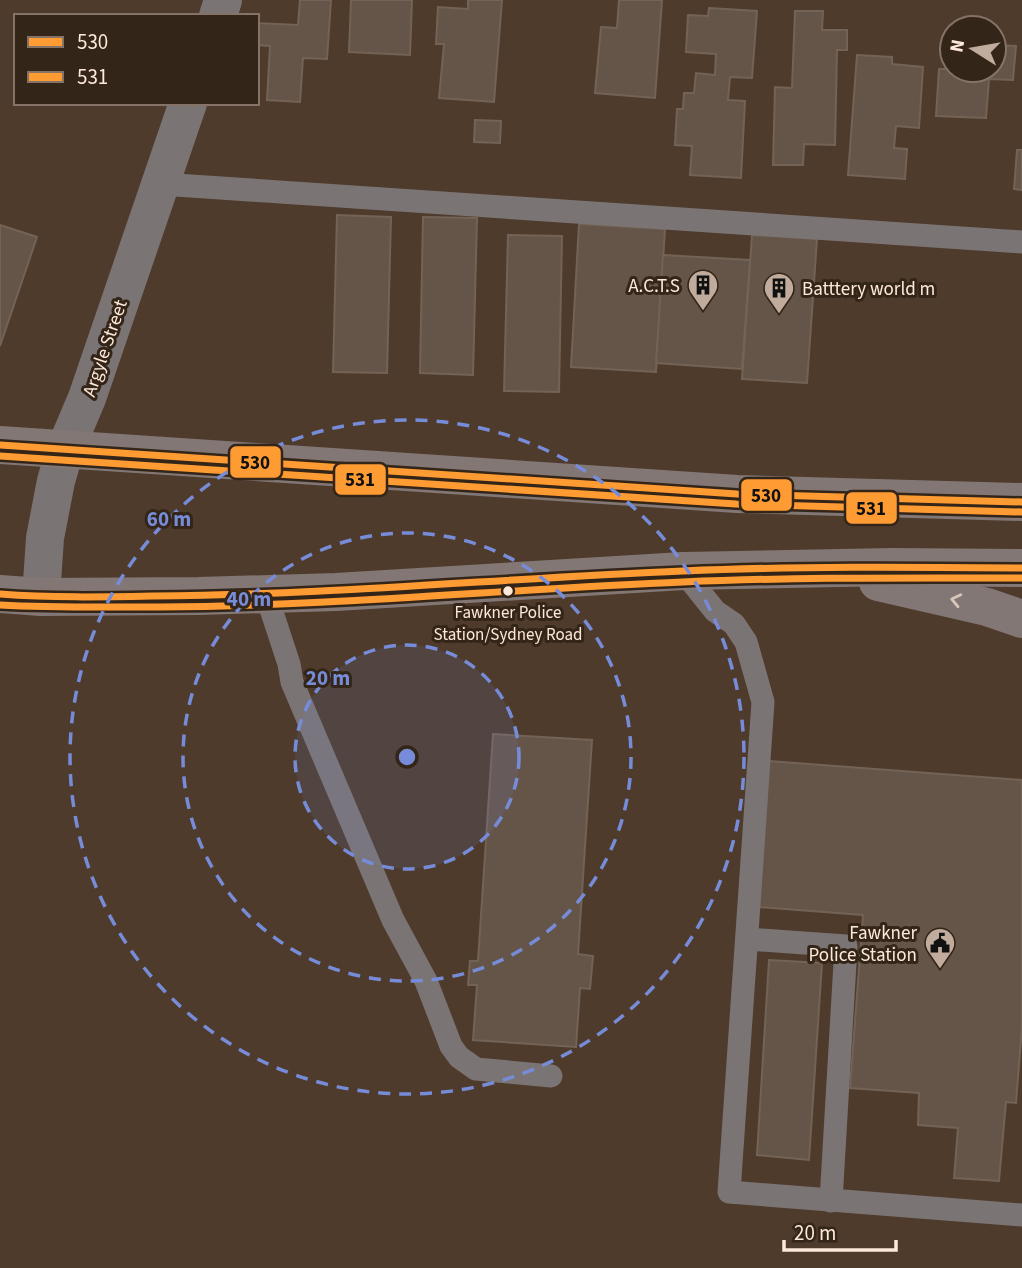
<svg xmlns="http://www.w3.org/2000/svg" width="1022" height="1268" viewBox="0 0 1022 1268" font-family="'Source Sans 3',sans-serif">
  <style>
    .building { fill: #655549; stroke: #736356; stroke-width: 2 }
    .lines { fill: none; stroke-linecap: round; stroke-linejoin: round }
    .lane { stroke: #7b7474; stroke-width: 23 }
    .street { stroke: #7b7474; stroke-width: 38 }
    .highway { stroke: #827775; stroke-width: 38 }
    .bus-1-casing { stroke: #342519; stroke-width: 12 }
    .bus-2-casing { stroke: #342519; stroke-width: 12 }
    .bus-1 { stroke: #ff9b33; stroke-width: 7 }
    .bus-2 { stroke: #ff9b33; stroke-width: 7 }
    .oneway { stroke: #d8c6bb }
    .ring { fill: none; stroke: #778cd8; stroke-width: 3.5; stroke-dasharray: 12 9 }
    .bus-dot { fill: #fde8d9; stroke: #342519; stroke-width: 2.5 }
    .labels { text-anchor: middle; stroke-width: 6; stroke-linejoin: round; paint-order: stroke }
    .bus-label { font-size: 17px; fill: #fde8d9; stroke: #342519 }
    .poi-label { font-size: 19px; fill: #fde8d9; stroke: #342519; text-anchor: end }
    .street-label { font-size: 19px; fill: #fde8d9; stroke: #342519 }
    .centre { fill: #778cd8; stroke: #342519; stroke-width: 3.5 }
    .ring-label { font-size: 21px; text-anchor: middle; font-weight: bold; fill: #778cd8; stroke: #342519; stroke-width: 6; stroke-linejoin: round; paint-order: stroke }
    .line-badge { stroke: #342519; stroke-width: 2.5 }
    .pale-badge-label { font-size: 19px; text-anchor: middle; font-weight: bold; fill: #111 }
  </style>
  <rect width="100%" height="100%" fill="#4e3b2c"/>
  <g class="building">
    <polygon points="300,0 331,0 327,59 303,58 300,102 267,100 270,46 257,45 257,23 298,25"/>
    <polygon points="351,0 412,0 410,55 349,52"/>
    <polygon points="468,0 502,0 494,102 439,98 444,44 436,44 438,7 468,9"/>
    <polygon points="619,0 662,0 655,98 595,93 601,27 617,28"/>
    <polygon points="709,8 757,11 752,78 730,77 728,100 745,101 741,178 690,175 692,146 675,145 677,109 683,109 684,93 694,93 696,73 715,75 716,54 686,52 688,15 708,16"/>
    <polygon points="795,11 823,11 822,30 847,30 847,50 837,50 835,145 804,144 803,165 773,165 775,87 792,88"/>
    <polygon points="950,42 952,42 952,70 994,70 994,45 1016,46 1013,80 989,79 986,118 936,116 939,69 948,69"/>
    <polygon points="857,55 892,57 892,64 923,67 919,128 896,126 894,148 907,149 905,179 848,175"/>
    <polygon points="475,120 501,121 500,143 474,142"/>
    <polygon points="1017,150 1022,150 1022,190 1014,189"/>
    <polygon points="337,215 391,217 387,373 333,372"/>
    <polygon points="423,217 477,218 473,375 420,373"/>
    <polygon points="579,224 665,229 656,372 571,367"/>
    <polygon points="0,225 37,237 0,346"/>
    <polygon points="508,235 562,236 559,392 504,391"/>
    <polygon points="752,235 817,239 807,383 742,379"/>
    <polygon points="663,255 750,260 742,369 656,363"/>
    <polygon points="493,734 592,740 578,954 593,956 590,989 580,988 576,1047 473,1040 477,985 468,985 470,961 478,961"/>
    <polygon points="769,761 1022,780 1022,1026 1016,1103 1006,1102 999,1181 954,1178 958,1128 918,1125 919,1093 850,1088 863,915 759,907"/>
    <polygon points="769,960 822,963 809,1160 757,1155"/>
  </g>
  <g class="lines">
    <g class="lane">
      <polyline points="161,184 1022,242"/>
      <polyline points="683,571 715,611 734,624 746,642 763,702 729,1192 1022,1215"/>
      <polyline points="266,594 289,664 292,682 393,920 426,981 451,1046 459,1057 476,1069 551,1076"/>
      <polyline points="747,939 846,946 831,1201"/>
    </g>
    <g class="street">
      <polyline points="218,16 223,0"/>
      <polyline points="41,597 45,538 56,481 65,450 87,398 188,103"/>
    </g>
    <g class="highway">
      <polyline points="0,445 737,494 1022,502"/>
      <polyline points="878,582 987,607 1022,619"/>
      <polyline points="0,594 41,597 199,596 336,592 683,571 892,567 1022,568"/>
    </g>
    <g class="bus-1-casing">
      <g id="bus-1">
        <polyline points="0,445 737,494 1022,502"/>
        <path d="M0 594C51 598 102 597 154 596 330 595 506 578 683 571 796 566 909 567 1022 568"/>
      </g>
    </g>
    <g class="bus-2-casing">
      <g id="bus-2">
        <polyline points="0,456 736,504 1022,512"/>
        <path d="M0 605C53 608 106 607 159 607 334 606 508 589 683 582 796 577 909 578 1022 578"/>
      </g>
    </g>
    <use href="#bus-1" class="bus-1"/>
    <use href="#bus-2" class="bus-2"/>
  </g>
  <defs><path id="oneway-chevron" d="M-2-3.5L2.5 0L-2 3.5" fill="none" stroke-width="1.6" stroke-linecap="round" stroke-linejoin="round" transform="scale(1.75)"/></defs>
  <use class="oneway" href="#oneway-chevron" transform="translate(956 600) rotate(-167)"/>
  <circle cx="407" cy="757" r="112" fill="#778cd8" fill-opacity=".12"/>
  <g class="ring">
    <circle cx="407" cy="757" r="112"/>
    <circle cx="407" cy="757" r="224"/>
    <circle cx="407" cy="757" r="337"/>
  </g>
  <defs>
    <g id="building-pin" transform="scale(1.575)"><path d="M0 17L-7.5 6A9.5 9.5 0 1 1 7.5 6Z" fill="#c0ab9c" stroke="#342519"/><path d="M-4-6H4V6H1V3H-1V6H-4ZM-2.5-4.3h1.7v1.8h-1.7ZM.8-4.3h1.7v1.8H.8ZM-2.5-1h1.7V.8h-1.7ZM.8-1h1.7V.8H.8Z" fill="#111"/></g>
    <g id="civic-pin" transform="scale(1.575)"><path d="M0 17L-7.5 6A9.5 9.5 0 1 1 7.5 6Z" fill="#c0ab9c" stroke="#342519"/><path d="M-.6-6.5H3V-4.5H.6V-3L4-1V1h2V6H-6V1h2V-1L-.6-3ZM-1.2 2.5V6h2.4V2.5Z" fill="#111"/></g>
  </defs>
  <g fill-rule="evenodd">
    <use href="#building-pin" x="703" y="285"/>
    <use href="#building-pin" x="779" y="288"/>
    <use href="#civic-pin" x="940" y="943"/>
  </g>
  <circle class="bus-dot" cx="508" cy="591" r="6"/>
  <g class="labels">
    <g class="bus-label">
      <text x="508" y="618">Fawkner Police<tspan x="508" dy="22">Station/Sydney Road</tspan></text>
    </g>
    <g class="poi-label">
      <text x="680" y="292">A.C.T.S</text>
      <text x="802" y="295" text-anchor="start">Batttery world m</text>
      <text x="917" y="939">Fawkner<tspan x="917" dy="22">Police Station</tspan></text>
    </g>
    <g class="street-label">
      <text transform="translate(104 348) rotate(-71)" y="7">Argyle Street</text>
    </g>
  </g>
  <circle cx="407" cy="757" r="10" class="centre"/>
  <g class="ring-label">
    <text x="169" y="526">60 m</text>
    <text x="249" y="606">40 m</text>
    <text x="328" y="685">20 m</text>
  </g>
  <g class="line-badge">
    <rect x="229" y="445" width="53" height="34" rx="7" fill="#ff9b33"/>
    <rect x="334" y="463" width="53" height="33" rx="7" fill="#ff9b33"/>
    <rect x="740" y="478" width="53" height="34" rx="7" fill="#ff9b33"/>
    <rect x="845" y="491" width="53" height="34" rx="7" fill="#ff9b33"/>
  </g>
  <g class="pale-badge-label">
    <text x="255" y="469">530</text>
    <text x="360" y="486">531</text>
    <text x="766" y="502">530</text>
    <text x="871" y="515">531</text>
  </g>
  <rect x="14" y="14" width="245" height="91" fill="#342519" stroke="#847366" stroke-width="2"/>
  <rect x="28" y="37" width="35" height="10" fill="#ff9b33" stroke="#847366" stroke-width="2"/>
  <text x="77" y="49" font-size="21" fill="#fde8d9">530</text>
  <rect x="28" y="72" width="35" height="10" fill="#ff9b33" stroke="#847366" stroke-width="2"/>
  <text x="77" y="84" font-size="21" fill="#fde8d9">531</text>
  <g transform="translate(973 49) rotate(281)"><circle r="33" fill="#342519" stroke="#847366" stroke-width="2"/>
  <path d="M0-5L12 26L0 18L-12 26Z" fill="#c0ab9c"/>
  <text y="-10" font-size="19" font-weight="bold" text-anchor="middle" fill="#fde8d9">N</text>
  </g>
  <path d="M784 1240v10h112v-10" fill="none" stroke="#fde8d9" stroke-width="3.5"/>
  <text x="794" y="1240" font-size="21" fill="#fde8d9" stroke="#342519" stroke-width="5" paint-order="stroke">20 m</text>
</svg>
